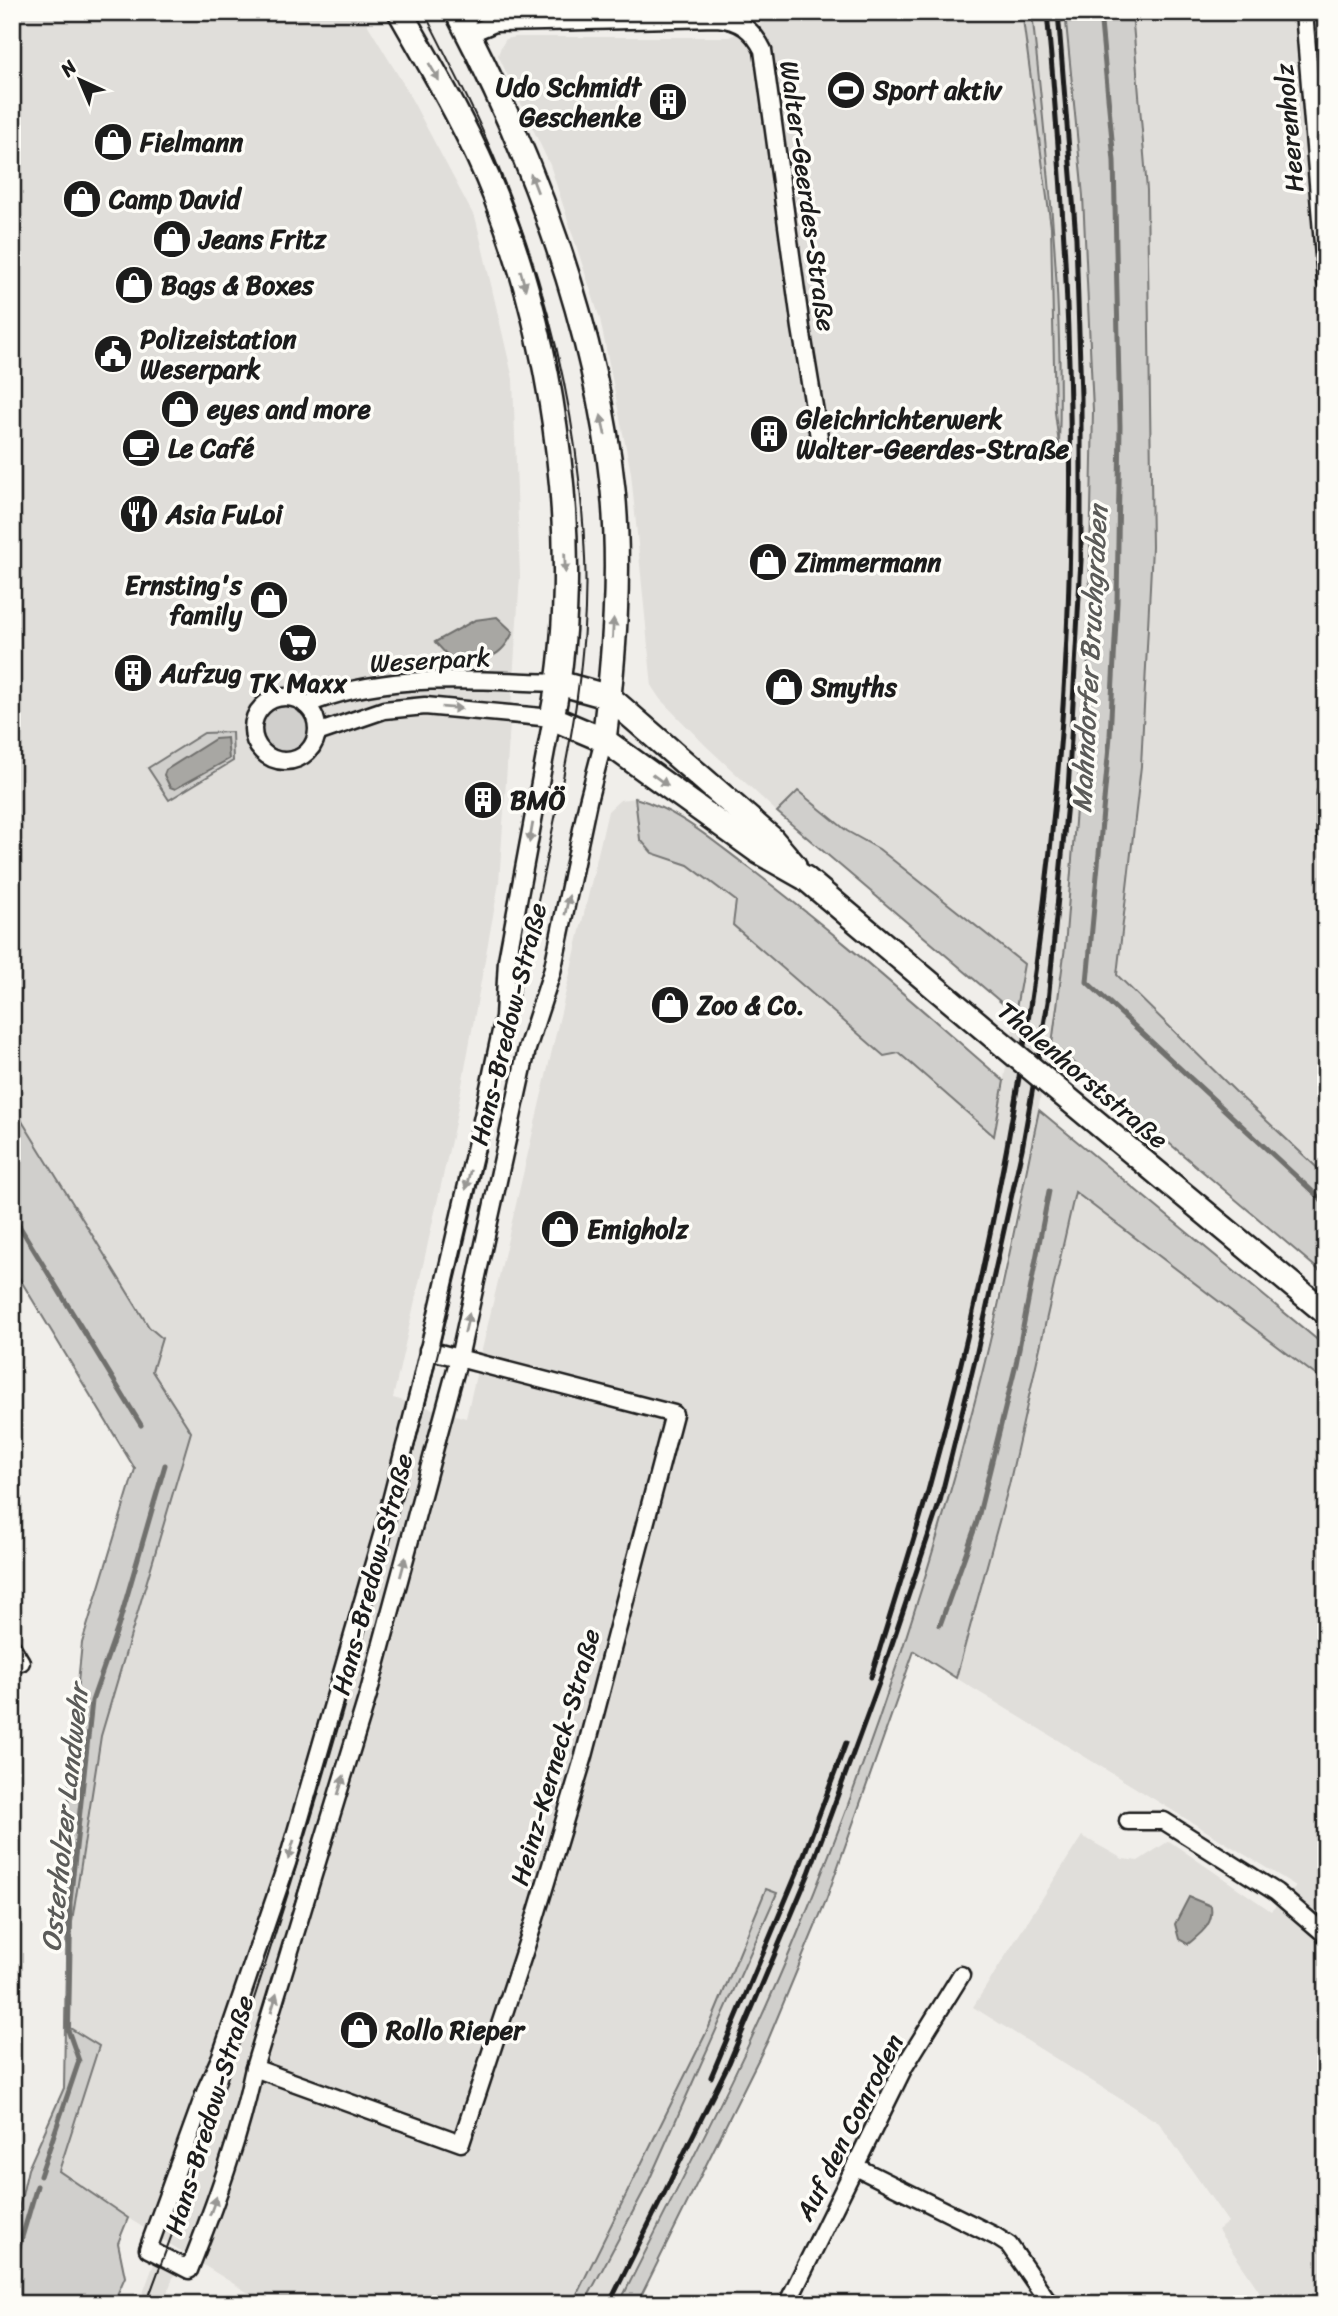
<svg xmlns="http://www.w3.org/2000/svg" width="1338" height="2316" viewBox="0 0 1338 2316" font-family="Sriracha,sans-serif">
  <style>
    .built { fill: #e0deda }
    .green { fill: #d0cfcc; stroke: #767674; stroke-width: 2 }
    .water { fill: #a8a7a3; stroke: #706f6d; stroke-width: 2 }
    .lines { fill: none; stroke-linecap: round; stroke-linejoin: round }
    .stream { stroke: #706f6d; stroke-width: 5 }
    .street-casing { stroke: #1c1c1c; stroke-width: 21 }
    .secondary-casing { stroke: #1c1c1c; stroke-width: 28 }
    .street { stroke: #fdfcf7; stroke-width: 16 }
    .secondary { stroke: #fdfcf7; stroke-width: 23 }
    .tram { stroke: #1c1c1c; stroke-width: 2 }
    .rail { stroke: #1c1c1c; stroke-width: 5 }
    .secondary-bridge-casing { stroke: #1c1c1c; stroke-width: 28; stroke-linecap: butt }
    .secondary-bridge { stroke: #fdfcf7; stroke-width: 23 }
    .oneway { fill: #989794 }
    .labels { text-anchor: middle; stroke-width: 7; stroke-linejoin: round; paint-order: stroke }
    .poi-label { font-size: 26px; font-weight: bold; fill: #1c1c1c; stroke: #fdfcf7; text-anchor: start }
    .street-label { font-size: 26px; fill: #1c1c1c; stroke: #fdfcf7 }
    .water-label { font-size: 28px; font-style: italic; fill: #5b5b59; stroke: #fdfcf7 }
  </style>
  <rect width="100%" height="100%" fill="#f0eeea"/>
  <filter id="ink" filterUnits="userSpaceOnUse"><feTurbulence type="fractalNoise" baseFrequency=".0143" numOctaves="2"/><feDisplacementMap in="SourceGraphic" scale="14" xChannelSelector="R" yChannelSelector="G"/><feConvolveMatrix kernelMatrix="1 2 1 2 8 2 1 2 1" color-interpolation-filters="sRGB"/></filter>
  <g filter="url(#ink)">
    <g class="built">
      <polygon points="12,12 360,12 404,85 476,220 513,379 520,577 499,883 455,1123 393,1398 466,1418 608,811 620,800 635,798 640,839 652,853 688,865 736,902 733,925 884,1056 899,1053 994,1136 1024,964 879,849 847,831 798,791 777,812 706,746 660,699 652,687 631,473 600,319 550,165 498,55 501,47 506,39 515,37 729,37 778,16 778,12 1022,12 1051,227 1055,412 1059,436 1061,407 1052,200 1032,12 1065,12 1083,196 1093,410 1088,659 1065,947 1052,1044 977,1394 933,1554 904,1644 851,1798 799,1932 741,2058 619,2304 584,2304 647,2185 777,1892 766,1889 709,2027 572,2304 266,2304 128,2218 58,2171 99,2047 70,2028 72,1923 101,1736 191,1432 152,1371 161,1338 149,1327 12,1105"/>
      <polygon points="1132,12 1326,12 1326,1176 1239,1095 1117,975 1141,766 1152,547 1147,190"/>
      <polygon points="1075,1192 1326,1383 1326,2304 1268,2304 1218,2230 1228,2222 1159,2123 973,2007 1082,1836 1123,1859 1138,1861 1169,1841 1271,1911 1296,1886 956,1678 1009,1485"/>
      <polygon points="159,2250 180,2259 163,2304 139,2304"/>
    </g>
    <g class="green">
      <path d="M1022 12H1032C1047 156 1064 300 1059 445L1055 412 1051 227Z"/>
      <polygon points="1065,12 1132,12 1147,190 1152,547 1141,766 1117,975 1239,1095 1326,1176 1326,1276 1052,1044 1065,947 1088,659 1093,410 1083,196"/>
      <circle cx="285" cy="729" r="23"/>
      <polygon points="232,732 233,761 169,800 148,768 204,733"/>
      <polygon points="798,791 847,831 879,849 1024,964 1015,1014 777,812"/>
      <path d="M635 798C675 809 707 836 740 861 832 929 917 1006 1004 1081L994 1136 899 1053 884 1056 733 925 736 901 688 865 652 853 640 839Z"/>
      <polygon points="12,1105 149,1327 162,1338 152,1371 191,1432 101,1736 72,1922 70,2028 99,2046 59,2171 128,2218 118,2243 125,2277 113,2304 12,2304 12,2239 28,2169 64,2088 69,1772 82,1643 135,1469 12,1266"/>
      <path d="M1039 1110 1326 1347V1383L1075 1192 1009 1485 956 1678 914 1651 825 1903 768 2040 637 2304H619C681 2180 747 2058 799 1930 870 1757 929 1578 976 1397 1001 1302 1019 1206 1039 1110Z"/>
      <polygon points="766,1889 777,1893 647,2185 584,2304 572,2304 709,2027"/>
    </g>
    <g class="water">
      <path d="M497 617 513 632C498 665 481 658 449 657L435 642 475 620Z"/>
      <polygon points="227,738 229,759 175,789 170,787 164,775 166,770 215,739"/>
      <path d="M1189 1897 1211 1906C1214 1925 1201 1933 1188 1944L1179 1939 1175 1924Z"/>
    </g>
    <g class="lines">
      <g class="stream">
        <polyline points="1100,12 1114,161 1120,426 1117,602 1110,736 1087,982 1326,1204"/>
        <polyline points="12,1214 141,1425"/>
        <polyline points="940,1625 977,1522 1016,1364 1049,1191"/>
        <polyline points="40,2176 79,2061 68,2030 70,1902 92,1701 118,1627 165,1465"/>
        <polyline points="12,2271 37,2186"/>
      </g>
      <g class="street-casing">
        <g id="street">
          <polyline points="1304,12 1326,281"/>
          <path d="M469 34 495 23 717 18C740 20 753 30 763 50L801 328 821 449"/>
          <circle cx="285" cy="729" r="32"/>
          <path d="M306 705C385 671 475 681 559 683"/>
          <path d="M317 733 384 710 425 706 552 718 507 960 504 1017 483 1116 421 1383 383 1532 287 1863 221 2056 207 2087 148 2249 189 2270C215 2205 240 2137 254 2068L368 1695 459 1358 527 1049 552 972 588 801 604 740"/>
          <polyline points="1326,794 1326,834"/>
          <polyline points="12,1647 21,1662"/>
          <polyline points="1128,1821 1164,1821 1276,1892 1326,1935"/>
          <polyline points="254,2068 461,2143 533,1925 584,1756 674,1414 428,1350"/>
          <polyline points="856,2167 995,2236 1009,2245 1050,2304"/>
          <polyline points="787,2304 904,2067 961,1975"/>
        </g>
      </g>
      <g class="secondary-casing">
        <g id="secondary">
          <path d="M400 12C434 72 470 132 495 196 556 349 584 556 552 718L604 740 759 852 805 878 994 1037"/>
          <path d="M457 12C533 157 596 327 613 490 621 572 614 659 604 740"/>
          <polyline points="559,683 609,697 771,838 794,865"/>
          <polyline points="1061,1093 1326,1313"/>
        </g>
      </g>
      <use href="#street" class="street"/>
      <use href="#secondary" class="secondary"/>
      <g class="tram">
        <polyline points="293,1908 314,1841"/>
        <path d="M146 2304C302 1894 418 1470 509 1041 523 974 537 908 550 842 570 747 589 655 585 558 580 426 550 296 501 174 479 119 451 65 424 12"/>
      </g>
      <g class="rail">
        <path d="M871 1677C890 1615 910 1553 928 1491 991 1263 1034 1027 1056 791 1081 534 1071 269 1047 12"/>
        <polyline points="711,2077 799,1868 846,1743"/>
        <polyline points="609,2304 729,2063 809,1873 879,1683 940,1501 976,1356 1022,1149 1048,1002 1068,792 1081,560 1081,397 1076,238 1058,12"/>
      </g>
      <g class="secondary-bridge-casing">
        <polyline id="secondary-bridge" points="994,1037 1061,1093"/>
      </g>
      <use href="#secondary-bridge" class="secondary-bridge"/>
    </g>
    <defs><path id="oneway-solid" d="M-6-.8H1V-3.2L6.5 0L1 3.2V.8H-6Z" transform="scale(1.75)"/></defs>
    <g class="oneway">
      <use href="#oneway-solid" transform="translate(434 72) rotate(60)"/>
      <use href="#oneway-solid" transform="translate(534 183) rotate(-111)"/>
      <use href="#oneway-solid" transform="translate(523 280) rotate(75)"/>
      <use href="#oneway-solid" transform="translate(603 425) rotate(-102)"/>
      <use href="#oneway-solid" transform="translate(565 563) rotate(88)"/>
      <use href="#oneway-solid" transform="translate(613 628) rotate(-87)"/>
      <use href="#oneway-solid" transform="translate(452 708) rotate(5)"/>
      <use href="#oneway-solid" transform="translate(660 780) rotate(36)"/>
      <use href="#oneway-solid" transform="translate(531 833) rotate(100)"/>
      <use href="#oneway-solid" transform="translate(567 905) rotate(-78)"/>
      <use href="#oneway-solid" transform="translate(468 1180) rotate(103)"/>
      <use href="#oneway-solid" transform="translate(467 1323) rotate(-77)"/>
      <use href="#oneway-solid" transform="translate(403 1567) rotate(-75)"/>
      <use href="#oneway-solid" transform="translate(341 1785) rotate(-73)"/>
      <use href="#oneway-solid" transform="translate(291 1850) rotate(107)"/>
      <use href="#oneway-solid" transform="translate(274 2003) rotate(-73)"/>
      <use href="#oneway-solid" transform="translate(213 2206) rotate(-70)"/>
    </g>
  </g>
  <defs>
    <g id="stadium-disc" transform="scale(2.0125)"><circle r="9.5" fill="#1c1c1c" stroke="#fdfcf7"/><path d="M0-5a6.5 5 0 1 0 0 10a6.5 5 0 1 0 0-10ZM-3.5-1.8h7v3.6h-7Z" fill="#fff"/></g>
    <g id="building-disc" transform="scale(2.0125)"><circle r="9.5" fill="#1c1c1c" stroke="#fdfcf7"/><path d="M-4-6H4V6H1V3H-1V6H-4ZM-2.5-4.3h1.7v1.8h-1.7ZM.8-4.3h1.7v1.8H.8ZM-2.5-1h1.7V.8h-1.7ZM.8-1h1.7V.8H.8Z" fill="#fff"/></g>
    <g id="shop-disc" transform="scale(2.0125)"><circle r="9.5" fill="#1c1c1c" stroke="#fdfcf7"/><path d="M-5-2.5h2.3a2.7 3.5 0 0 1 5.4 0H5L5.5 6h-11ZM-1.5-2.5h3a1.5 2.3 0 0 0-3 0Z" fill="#fff"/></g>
    <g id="civic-disc" transform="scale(2.0125)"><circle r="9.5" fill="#1c1c1c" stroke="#fdfcf7"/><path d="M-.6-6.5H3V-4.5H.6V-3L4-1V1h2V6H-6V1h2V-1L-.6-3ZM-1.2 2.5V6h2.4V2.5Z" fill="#fff"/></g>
    <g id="cafe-disc" transform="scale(2.0125)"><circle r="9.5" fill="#1c1c1c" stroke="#fdfcf7"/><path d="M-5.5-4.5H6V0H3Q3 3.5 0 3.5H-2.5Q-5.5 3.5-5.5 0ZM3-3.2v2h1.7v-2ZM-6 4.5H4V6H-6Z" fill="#fff"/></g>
    <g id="restaurant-disc" transform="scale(2.0125)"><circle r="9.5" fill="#1c1c1c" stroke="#fdfcf7"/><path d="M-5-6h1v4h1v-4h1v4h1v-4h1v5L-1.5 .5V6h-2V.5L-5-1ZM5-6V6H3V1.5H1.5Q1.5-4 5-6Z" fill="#fff"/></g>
    <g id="supermarket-disc" transform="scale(2.0125)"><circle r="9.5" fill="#1c1c1c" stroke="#fdfcf7"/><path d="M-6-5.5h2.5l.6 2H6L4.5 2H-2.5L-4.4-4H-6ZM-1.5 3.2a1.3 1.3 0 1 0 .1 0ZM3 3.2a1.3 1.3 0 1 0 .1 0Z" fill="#fff"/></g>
  </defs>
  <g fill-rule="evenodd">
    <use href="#stadium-disc" x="846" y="90"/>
    <use href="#building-disc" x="668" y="102"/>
    <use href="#shop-disc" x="113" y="142"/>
    <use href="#shop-disc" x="82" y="199"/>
    <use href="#shop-disc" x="172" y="239"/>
    <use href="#shop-disc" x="134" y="285"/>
    <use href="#civic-disc" x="113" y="354"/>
    <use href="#shop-disc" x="180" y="409"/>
    <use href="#building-disc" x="769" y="434"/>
    <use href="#cafe-disc" x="141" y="448"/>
    <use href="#restaurant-disc" x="139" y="514"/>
    <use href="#shop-disc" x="768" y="562"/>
    <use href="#shop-disc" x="269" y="600"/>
    <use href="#supermarket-disc" x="298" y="643"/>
    <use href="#building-disc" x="133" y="673"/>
    <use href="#shop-disc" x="784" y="687"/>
    <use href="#building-disc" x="483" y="800"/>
    <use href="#shop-disc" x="670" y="1005"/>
    <use href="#shop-disc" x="560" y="1229"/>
    <use href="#shop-disc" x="359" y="2030"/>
  </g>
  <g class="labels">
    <g class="poi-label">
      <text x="641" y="96" text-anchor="end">Udo Schmidt<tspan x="641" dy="30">Geschenke</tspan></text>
      <text x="873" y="99">Sport aktiv</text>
      <text x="140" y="151">Fielmann</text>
      <text x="109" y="208">Camp David</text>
      <text x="199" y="248">Jeans Fritz</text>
      <text x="161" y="294">Bags &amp; Boxes</text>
      <text x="140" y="348">Polizeistation<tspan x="140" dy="30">Weserpark</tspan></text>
      <text x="207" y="418">eyes and more</text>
      <text x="796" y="428">Gleichrichterwerk<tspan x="796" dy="30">Walter-Geerdes-Straße</tspan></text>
      <text x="168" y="457">Le Café</text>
      <text x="166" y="523">Asia FuLoi</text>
      <text x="795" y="571">Zimmermann</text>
      <text x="242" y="594" text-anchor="end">Ernsting's<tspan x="242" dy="30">family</tspan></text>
      <text x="160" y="682">Aufzug</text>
      <text x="298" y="692" text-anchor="middle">TK Maxx</text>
      <text x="811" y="696">Smyths</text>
      <text x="510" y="809">BMÖ</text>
      <text x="697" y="1014">Zoo &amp; Co.</text>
      <text x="587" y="1238">Emigholz</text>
      <text x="386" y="2039">Rollo Rieper</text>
    </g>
    <g class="street-label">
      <text transform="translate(1289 128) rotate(-95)" y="9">Heerenholz</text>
      <text transform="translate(808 196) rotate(82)" y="9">Walter-Geerdes-Straße</text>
      <text transform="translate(430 660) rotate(-3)" y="9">Weserpark</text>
      <text transform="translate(508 1024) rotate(-76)" y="9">Hans-Bredow-Straße</text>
      <text transform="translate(1083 1075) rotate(40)" y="9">Thalenhorststraße</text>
      <text transform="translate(372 1574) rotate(-75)" y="9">Hans-Bredow-Straße</text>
      <text transform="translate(555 1757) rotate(-74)" y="9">Heinz-Kerneck-Straße</text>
      <text transform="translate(209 2115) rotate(-73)" y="9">Hans-Bredow-Straße</text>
      <text transform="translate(849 2127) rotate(-63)" y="9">Auf den Conroden</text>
    </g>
    <g class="water-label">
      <text transform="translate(1089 659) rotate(-87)" y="10">Mahndorfer Bruchgraben</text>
      <text transform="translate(64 1818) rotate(-84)" y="10">Osterholzer Landwehr</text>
    </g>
  </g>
  <rect width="1338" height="2316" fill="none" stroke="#fdfcf7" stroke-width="42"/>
  <rect x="21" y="21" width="1296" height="2274" fill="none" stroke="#1c1c1c" stroke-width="2.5" filter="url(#ink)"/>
  <g transform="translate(80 80) rotate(316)" stroke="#fdfcf7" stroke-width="5" paint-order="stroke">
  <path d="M0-5L12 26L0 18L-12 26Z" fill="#1c1c1c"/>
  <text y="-10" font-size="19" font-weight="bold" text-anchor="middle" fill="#1c1c1c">N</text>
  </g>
</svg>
